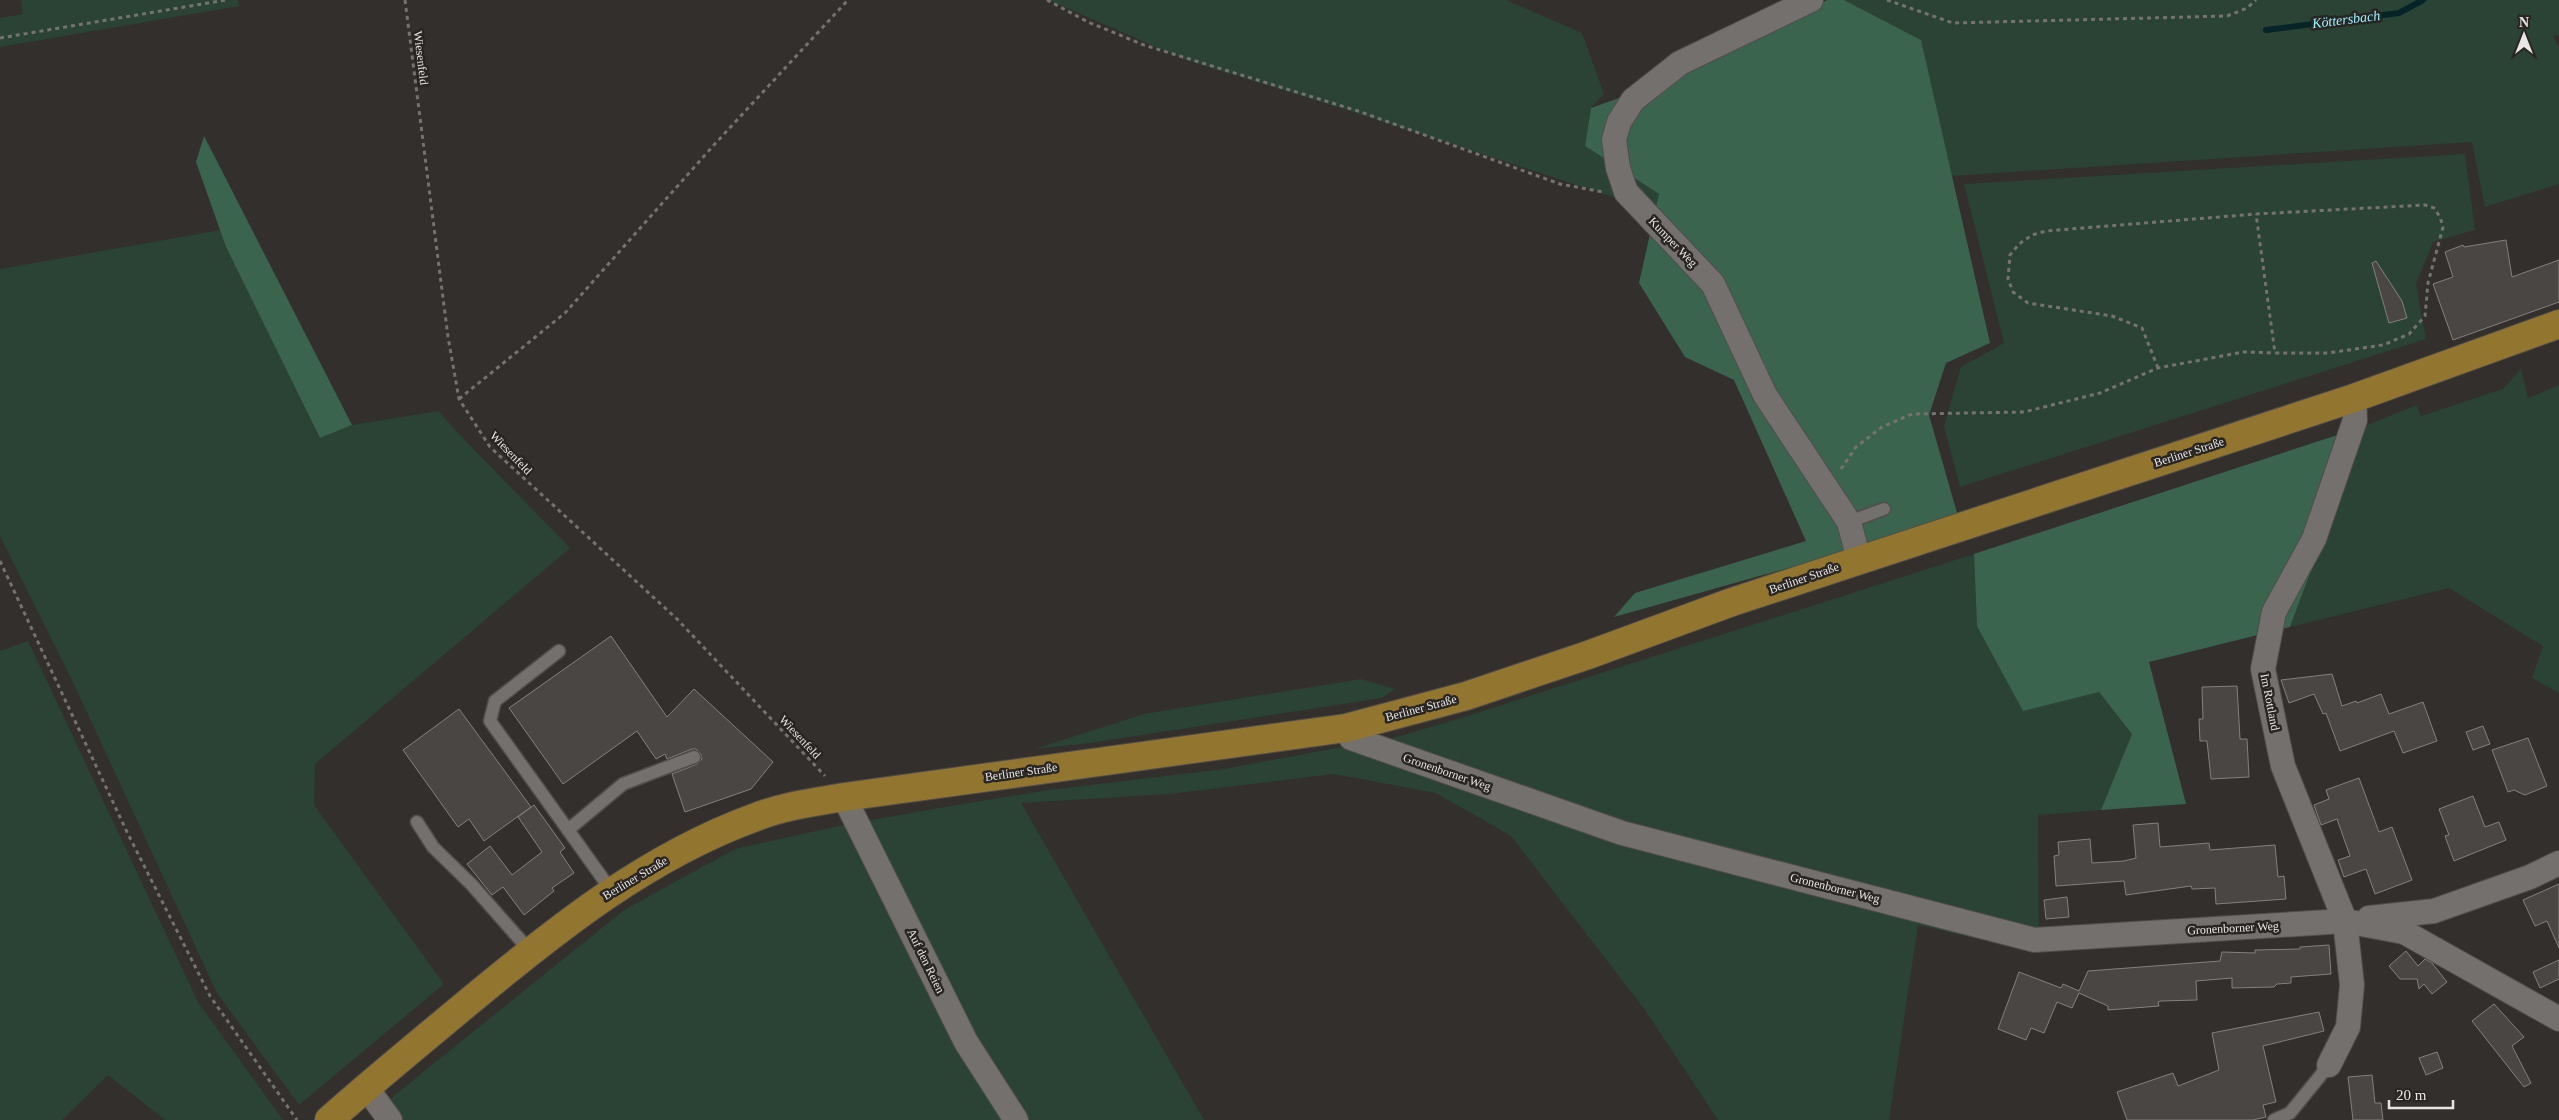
<svg xmlns="http://www.w3.org/2000/svg" width="2559" height="1120" viewBox="0 0 2559 1120" font-family="Georgia,serif">
  <style>
    .green { fill: #2a4335 }
    .forest { fill: #3b644e }
    .lines { fill: none; stroke-linecap: round; stroke-linejoin: round }
    .stream { stroke: #062428; stroke-width: 6 }
    .building { fill: #494644; stroke: #83807d }
    .service-casing { stroke: #504d4b; stroke-width: 15 }
    .minor-casing { stroke: #504d4b; stroke-width: 26 }
    .primary-casing { stroke: #504d4b; stroke-width: 30 }
    .path { stroke: #757270; stroke-width: 3; stroke-dasharray: 4 4; stroke-linecap: butt }
    .service { stroke: #73706d; stroke-width: 12 }
    .minor { stroke: #73706d; stroke-width: 24 }
    .primary { stroke: #92752f; stroke-width: 28 }
    .labels { text-anchor: middle; stroke-width: 5; stroke-linejoin: round; paint-order: stroke }
    .street-label { font-size: 12px; fill: #e9e7e5; stroke: #282523 }
    .water-label { font-size: 14px; font-style: italic; fill: #96f2ff; stroke: #282523 }
  </style>
  <rect width="100%" height="100%" fill="#322f2d"/>
  <g class="green">
    <polygon points="21,0 238,0 239,6 0,47 0,18 23,14"/>
    <polygon points="1048,0 1506,0 1582,33 1604,94 1591,108 1585,146 1659,194 1656,211 1344,109 1186,60"/>
    <polygon points="1844,0 2559,0 2559,35 2553,36 2559,49 2559,184 2485,207 2472,142 1950,176 1921,40"/>
    <polygon points="2465,154 2475,230 2433,242 2416,284 2426,339 1960,487 1944,426 1961,367 2004,343 1964,184"/>
    <polygon points="221,230 226,247 320,438 352,425 439,411 457,432 570,548 315,764 314,805 444,984 299,1105 217,993 71,678 0,536 0,269"/>
    <polygon points="2521,369 2528,398 2559,385 2559,693 2532,678 2543,646 2449,588 2290,627 2365,426 2417,405 2421,416 2503,389"/>
    <polygon points="1974,554 1977,626 2099,692 2132,734 2101,810 2038,815 2039,953 1918,925 1889,1120 1718,1120 1645,1010 1511,836 1436,793 1334,774 1169,794 1021,803 1204,1120 403,1120 391,1098 624,910 735,849 843,825 945,807 1049,790 1224,769 1358,744 1446,778 1441,787 1465,755 1454,768 1383,741 1461,718"/>
    <polygon points="28,641 198,1002 283,1120 165,1120 108,1075 62,1120 0,1120 0,651"/>
    <polygon points="1361,679 1395,689 1382,698 1090,743 1034,749 1144,714"/>
  </g>
  <g class="forest">
    <polygon points="1827,0 1844,0 1921,40 1990,343 1946,363 1929,415 1959,520 1614,617 1635,593 1806,541 1734,380 1685,357 1639,283 1659,194 1585,146 1591,108 1675,78"/>
    <polygon points="204,136 352,425 320,438 226,247 196,162"/>
    <polygon points="2365,426 2290,627 2149,662 2186,804 2101,810 2132,734 2099,692 2023,711 1977,626 1974,554"/>
  </g>
  <g class="lines">
    <polyline class="stream" points="2266,30 2399,13 2423,0"/>
  </g>
  <g class="building">
    <polygon points="2506,240 2512,277 2559,260 2559,302 2453,340 2433,284 2453,277 2445,252 2463,245 2464,247"/>
    <polygon points="2376,261 2402,301 2407,318 2389,323 2372,263"/>
    <polygon points="611,636 667,717 694,689 773,762 751,789 685,812 672,774 697,764 702,759 701,754 696,749 692,749 667,759 665,754 656,759 637,731 563,784 509,708"/>
    <polygon points="2332,674 2342,706 2356,701 2357,703 2381,694 2389,714 2423,702 2437,741 2403,753 2394,731 2340,751 2326,713 2323,714 2314,694 2289,703 2281,680"/>
    <polygon points="2237,686 2240,739 2247,739 2249,777 2211,779 2207,741 2200,741 2199,719 2203,719 2202,687"/>
    <polygon points="459,709 531,807 484,841 469,819 458,827 403,750"/>
    <polygon points="2483,726 2490,744 2473,750 2466,732"/>
    <polygon points="2528,738 2547,786 2525,795 2514,790 2508,792 2492,750"/>
    <polygon points="2359,778 2379,832 2392,827 2412,880 2375,894 2366,869 2344,877 2338,860 2350,856 2337,819 2321,825 2314,805 2329,799 2326,790"/>
    <polygon points="2473,796 2485,827 2499,822 2506,840 2454,861 2445,836 2449,835 2439,809"/>
    <polygon points="534,805 565,848 560,852 574,873 552,888 554,891 524,915 503,887 492,895 467,864 490,846 512,875 542,852 518,817"/>
    <polygon points="2158,823 2160,847 2209,843 2210,850 2275,845 2278,877 2284,876 2286,899 2216,904 2215,888 2192,889 2191,886 2126,895 2124,881 2056,886 2054,856 2059,855 2058,842 2090,839 2092,863 2124,861 2136,858 2133,825"/>
    <polygon points="2559,884 2559,948 2547,921 2535,926 2523,900"/>
    <polygon points="2067,897 2069,917 2046,919 2044,900"/>
    <polygon points="2329,945 2331,974 2291,977 2291,983 2277,984 2274,987 2232,988 2232,978 2196,981 2197,1000 2161,1001 2158,1002 2159,1006 2108,1010 2108,1006 2079,993 2072,1008 2057,1002 2044,1033 2031,1028 2026,1040 1998,1029 2019,972 2061,988 2063,984 2079,991 2088,971 2220,961 2222,952 2255,953 2255,950 2300,949 2300,947"/>
    <polygon points="2406,951 2418,966 2425,959 2432,963 2447,982 2432,994 2424,984 2419,989 2417,979 2400,979 2389,966"/>
    <polygon points="2559,960 2559,979 2540,988 2533,972"/>
    <polygon points="2494,1004 2524,1037 2512,1046 2531,1083 2524,1087 2472,1021"/>
    <polygon points="2319,1012 2324,1031 2263,1046 2276,1102 2263,1105 2266,1117 2253,1120 2127,1120 2117,1092 2173,1073 2178,1086 2219,1070 2212,1033"/>
    <polygon points="2437,1052 2443,1068 2426,1075 2419,1058"/>
    <polygon points="2372,1075 2375,1103 2381,1103 2383,1120 2353,1120 2348,1077"/>
  </g>
  <g class="lines">
    <g class="service-casing">
      <g id="service">
        <polyline points="1849,522 1884,509"/>
        <polyline points="559,651 495,701 490,721 611,890"/>
        <polyline points="417,822 433,847 472,885 530,951"/>
        <polyline points="568,830 623,784 694,757"/>
        <polyline points="2274,1120 2290,1113 2329,1065"/>
      </g>
    </g>
    <g class="minor-casing">
      <g id="minor">
        <polyline points="1811,0 1680,63 1633,100 1619,122 1614,140 1618,168 1626,192 1713,284 1765,395 1849,522 1859,560"/>
        <polyline points="1346,728 1351,738 1622,833 2034,940 2345,921 2404,932 2559,1019"/>
        <polyline points="844,797 966,1042 1016,1120"/>
        <polyline points="2369,918 2434,911 2530,877 2559,863"/>
        <polyline points="2329,1065 2348,1027 2352,985 2345,921 2283,766 2263,669 2274,612 2314,539 2355,420 2354,398"/>
        <polyline points="366,1087 390,1120"/>
      </g>
    </g>
    <g class="primary-casing">
      <path id="primary" d="M329 1120C375 1079 423 1040 471 1000 558 928 648 856 756 817 784 806 815 802 844 797L1346 728 1466 696 1588 655 1732 602 2354 398 2559 324"/>
    </g>
    <g class="path">
      <polyline points="405,0 448,337 459,399 490,447 677,619 825,776"/>
      <polyline points="1047,0 1088,22 1144,45 1358,111 1560,184 1603,192"/>
      <polyline points="1887,0 1953,23 2227,16 2247,8 2256,0"/>
      <polyline points="0,38 226,0"/>
      <polyline points="2158,368 2142,328 2112,316 2028,303 2013,292 2008,279 2010,255 2019,244 2032,235 2046,231 2256,214 2425,205 2434,208 2440,217 2443,227 2428,283 2425,316 2409,334 2383,345 2328,353 2275,353 2256,214"/>
      <polyline points="459,399 565,313 713,146 848,0"/>
      <polyline points="1841,469 1856,447 1882,427 1912,414 2024,412 2100,393 2158,368 2243,352 2275,353"/>
      <polyline points="0,561 127,832 210,996 297,1120"/>
    </g>
    <use href="#service" class="service"/>
    <use href="#minor" class="minor"/>
    <use href="#primary" class="primary"/>
  </g>
  <g class="labels">
    <g class="street-label">
      <text transform="translate(421 58) rotate(83)" y="4">Wiesenfeld</text>
      <text transform="translate(1673 242) rotate(46)" y="4">Kumper Weg</text>
      <text transform="translate(2189 452) rotate(-18)" y="4">Berliner Straße</text>
      <text transform="translate(511 453) rotate(46)" y="4">Wiesenfeld</text>
      <text transform="translate(1804 578) rotate(-19)" y="4">Berliner Straße</text>
      <text transform="translate(2270 702) rotate(79)" y="4">Im Rottland</text>
      <text transform="translate(1421 708) rotate(-15)" y="4">Berliner Straße</text>
      <text transform="translate(800 737) rotate(47)" y="4">Wiesenfeld</text>
      <text transform="translate(1021 772) rotate(-8)" y="4">Berliner Straße</text>
      <text transform="translate(1447 772) rotate(19)" y="4">Gronenborner Weg</text>
      <text transform="translate(635 878) rotate(-31)" y="4">Berliner Straße</text>
      <text transform="translate(1835 888) rotate(14)" y="4">Gronenborner Weg</text>
      <text transform="translate(2233 928) rotate(-3)" y="4">Gronenborner Weg</text>
      <text transform="translate(926 961) rotate(64)" y="4">Auf den Reien</text>
    </g>
    <g class="water-label">
      <text transform="translate(2346 19) rotate(-7)" y="5">Köttersbach</text>
    </g>
  </g>
  <g transform="translate(2524 35)" stroke="#282523" stroke-width="4" paint-order="stroke">
  <path d="M0-4L9 19L0 12L-9 19Z" fill="#e9e7e5"/>
  <text y="-8" font-size="14" font-weight="bold" text-anchor="middle" fill="#e9e7e5">N</text>
  </g>
  <path d="M2389 1100v8h64v-8" fill="none" stroke="#e9e7e5" stroke-width="2.5"/>
  <text x="2396" y="1100" font-size="15" fill="#e9e7e5" stroke="#282523" stroke-width="4" paint-order="stroke">20 m</text>
</svg>
